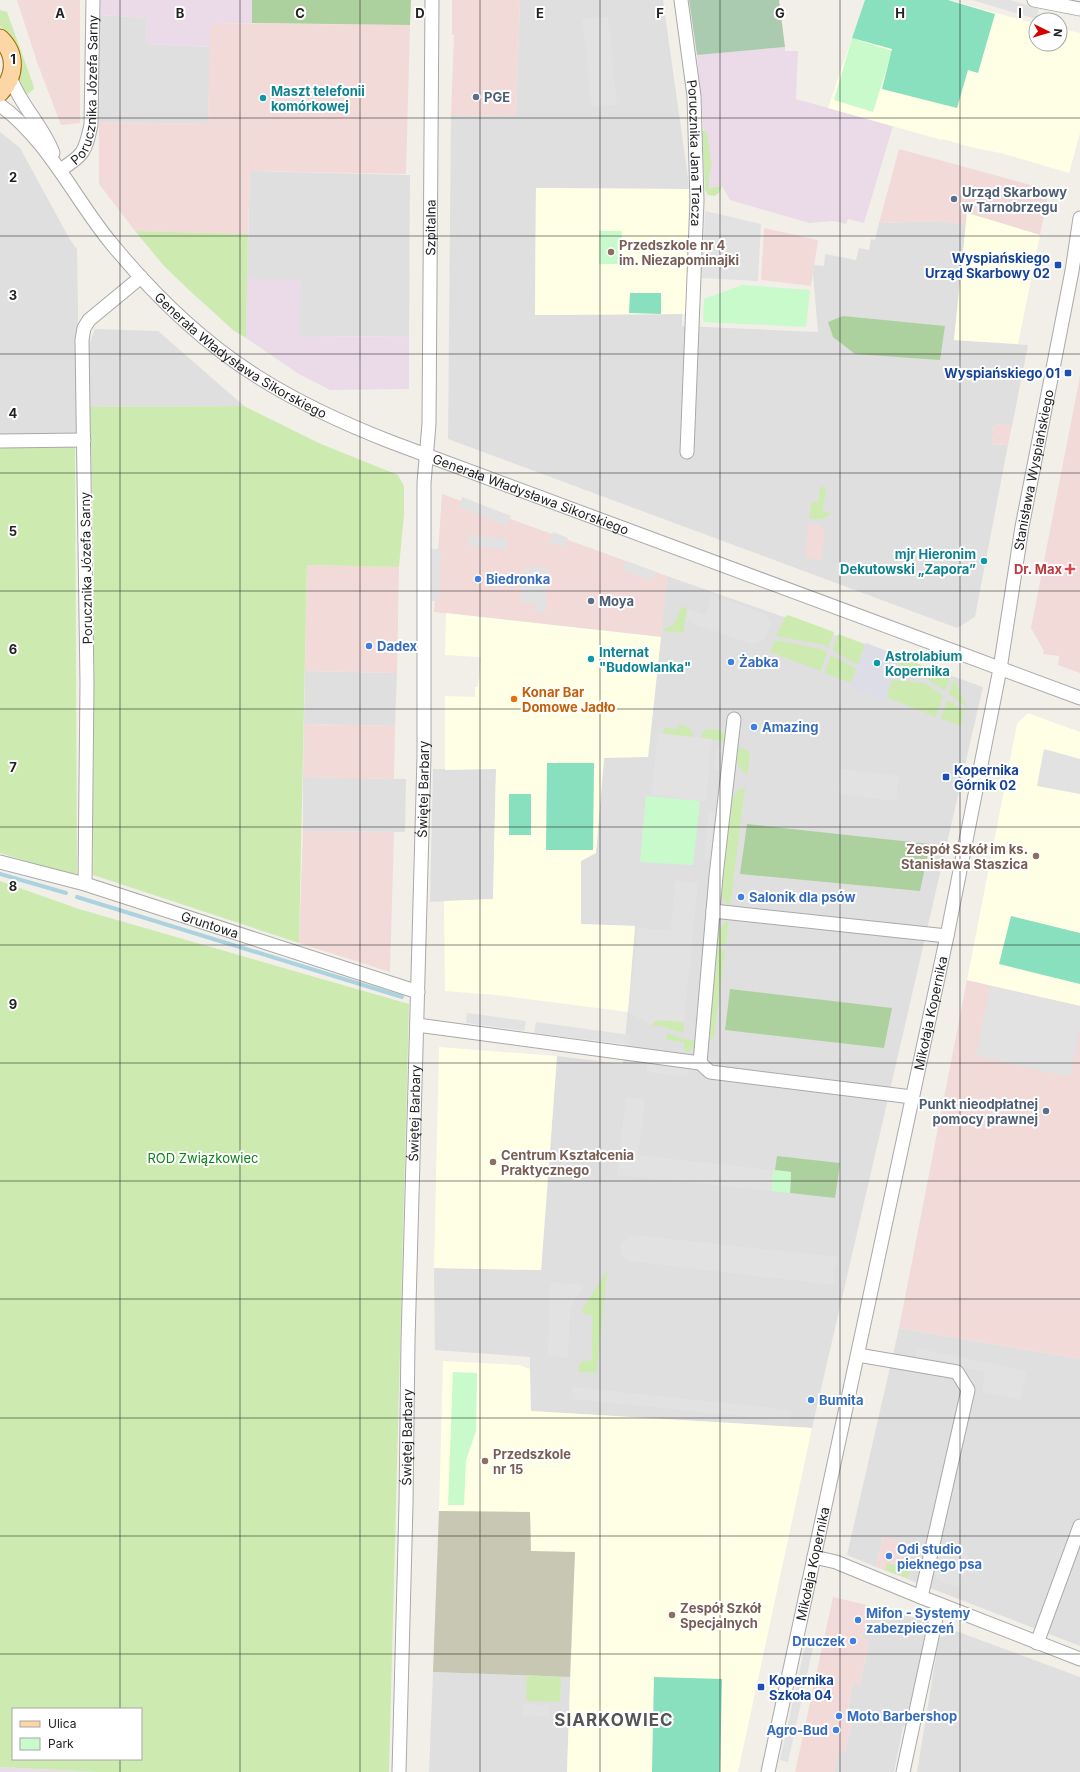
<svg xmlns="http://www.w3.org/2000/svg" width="1080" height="1772" viewBox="0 0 1080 1772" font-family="Inter,sans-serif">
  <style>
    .residential { fill: #e0dfdf }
    .commercial { fill: #f2dad9 }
    .industrial { fill: #ebdbe8 }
    .education { fill: #ffffe5 }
    .construction { fill: #c7c7b4 }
    .grass { fill: #cdebb0; fill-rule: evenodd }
    .forest { fill: #add19e }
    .cemetery { fill: #aacbaf }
    .park { fill: #c8facc }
    .pitch { fill: #88e0be }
    .parking { fill: #e2e2e2 }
    .plaza { fill: #dddde8 }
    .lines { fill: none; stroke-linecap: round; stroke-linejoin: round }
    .stream { stroke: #aad3df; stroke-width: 4 }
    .minor-casing { stroke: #a9a9a9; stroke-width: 15 }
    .major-casing { stroke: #a06b00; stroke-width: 19 }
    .minor { stroke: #fff; stroke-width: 13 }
    .major { stroke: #fcd6a4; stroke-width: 17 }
    .grid { fill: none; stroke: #222; stroke-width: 1; stroke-opacity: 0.55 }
    .service-dot { fill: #5c6f8a; stroke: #fff; stroke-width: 1.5 }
    .culture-dot { fill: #0f9aa8; stroke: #fff; stroke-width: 1.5 }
    .education-dot { fill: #8d6e63; stroke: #fff; stroke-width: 1.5 }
    .transit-dot { fill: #1a4fb4; stroke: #fff; stroke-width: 1.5 }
    .health-dot { fill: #e0444e; stroke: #fff; stroke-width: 1.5 }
    .shop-dot { fill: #3f7fe0; stroke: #fff; stroke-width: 1.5 }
    .food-dot { fill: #e8710a; stroke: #fff; stroke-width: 1.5 }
    .labels { text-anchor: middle; stroke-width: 4; stroke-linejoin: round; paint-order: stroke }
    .street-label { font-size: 13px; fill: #222; stroke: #fff }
    .culture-label { font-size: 13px; font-weight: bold; fill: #0d838f; stroke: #fff; text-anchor: start }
    .service-label { font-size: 13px; font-weight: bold; fill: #4e5e75; stroke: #fff; text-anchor: start }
    .education-label { font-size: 13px; font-weight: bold; fill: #785e54; stroke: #fff; text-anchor: start }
    .transit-label { font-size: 13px; font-weight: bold; fill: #164399; stroke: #fff; text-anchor: end }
    .health-label { font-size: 13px; font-weight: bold; fill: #be3a42; stroke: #fff; text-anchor: end }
    .shop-label { font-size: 13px; font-weight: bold; fill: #366cbe; stroke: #fff; text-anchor: start }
    .food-label { font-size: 13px; font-weight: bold; fill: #c56008; stroke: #fff; text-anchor: start }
    .park-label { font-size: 13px; fill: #0c8416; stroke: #fff }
    .district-label { font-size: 17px; font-weight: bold; letter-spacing: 1px; fill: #555; stroke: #fff }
    .grid-label { font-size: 13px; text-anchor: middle; font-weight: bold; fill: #222; stroke: #fff; stroke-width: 4; stroke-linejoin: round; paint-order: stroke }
  </style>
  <rect width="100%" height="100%" fill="#f2efe9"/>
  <g class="residential">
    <polygon points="520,0 663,0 688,178 689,189 536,188 535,315 682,314 682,326 818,332 813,274 814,265 824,266 825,254 856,260 859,248 869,250 871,239 875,240 879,223 940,221 966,225 954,340 1028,345 1012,426 994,424 992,444 1008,445 975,617 957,628 448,439 451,115 516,116"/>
    <polygon points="100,15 147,18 146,44 210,47 208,124 99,122"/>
    <polygon points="0,132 20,148 69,238 75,247 77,248 78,312 76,438 0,436"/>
    <polygon points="250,171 410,175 409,336 299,337 247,279"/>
    <polygon points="95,329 158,331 244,406 90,407 89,345"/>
    <polygon points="667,576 983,687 812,1428 530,1411 530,1357 435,1350 434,1268 541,1270 557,1056 623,1064 635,926 581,924 581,861 596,852 604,757 648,757"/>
    <polygon points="305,671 397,673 395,726 304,724"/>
    <polygon points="433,769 496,769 493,899 430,902"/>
    <polygon points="303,777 406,779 405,832 303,831"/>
    <polygon points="899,1328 1080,1359 1080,1646 907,1579 912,1566 883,1537 876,1567 847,1555"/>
    <polygon points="875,1607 929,1622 909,1722 903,1727 894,1772 834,1772 838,1751 845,1753 854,1710 848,1709 853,1683 860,1684 869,1641 862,1639 867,1614 874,1615"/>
    <polygon points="956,1631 1080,1677 1080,1772 917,1772 939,1638"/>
    <polygon points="433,1672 570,1677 567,1772 429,1772"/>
  </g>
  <g class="commercial">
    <polygon points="17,0 80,0 80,123 61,125 37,62"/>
    <polygon points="452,0 520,0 516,116 451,115 454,35 452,35"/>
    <polygon points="210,23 410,25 406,174 250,171 248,234 135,231 99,184 99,122 208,124"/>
    <polygon points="899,149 1049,190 1040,235 967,213 966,225 940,221 879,223"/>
    <polygon points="764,228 818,240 811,286 761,280"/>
    <polygon points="1080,376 1080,673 1058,665 1059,656 1043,654 1044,651 1031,628"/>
    <polygon points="994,424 1012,426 1008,445 992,444"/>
    <polygon points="442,494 667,576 661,637 434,612"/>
    <polygon points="808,524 821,525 821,530 825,530 822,557 819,560 805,558"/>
    <polygon points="307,565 399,567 397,673 305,671"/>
    <polygon points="304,724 395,726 394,779 303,777"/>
    <polygon points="303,831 394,832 390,972 299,943"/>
    <polygon points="967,980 1080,1006 1080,1359 899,1328"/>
    <polygon points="883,1537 903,1541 909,1549 912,1566 907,1579 876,1567"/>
    <polygon points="833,1597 875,1607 874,1615 867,1614 862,1639 869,1641 860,1684 853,1683 848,1708 854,1710 845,1753 838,1752 834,1772 795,1772"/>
  </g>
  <g class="industrial">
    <polygon points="100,0 252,0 252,23 210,23 210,47 146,44 147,18 100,15"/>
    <polygon points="785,47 785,51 798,51 796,99 893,126 864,223 848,219 846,224 834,221 809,223 730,200 722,186 709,188 697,55"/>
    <polygon points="247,279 301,280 299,337 409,336 409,389 330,390 299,374 246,338"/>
    <polygon points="0,1767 96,1772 0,1772"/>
  </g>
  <g class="education">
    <polygon points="865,0 949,0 1036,24 1036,44 1060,44 1060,28 1080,33 1080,133 1069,173 1001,153 974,148 943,139 942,140 828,108"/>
    <polygon points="536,188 689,189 686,314 535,315"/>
    <polygon points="967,213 1040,235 1018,344 954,340"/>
    <polygon points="446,613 661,637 648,757 604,758 596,853 581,861 581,924 635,926 628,1012 496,995 445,991 444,901 493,899 496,769 445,770 445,696 475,697 475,687 478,687 481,657 445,655"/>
    <polygon points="1028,713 1080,732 1080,1006 967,980 1017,724"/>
    <polygon points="439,1047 557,1056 541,1270 434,1268"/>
    <polygon points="443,1361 519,1365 530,1369 531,1411 812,1428 738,1772 567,1772 575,1552 531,1551 530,1512 439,1511"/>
  </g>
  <polygon class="construction" points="439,1511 530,1512 531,1551 575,1552 570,1677 433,1672"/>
  <g class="grass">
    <polygon points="0,10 7,12 33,84 34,89 24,97 20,90 10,37 0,26"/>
    <polygon points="702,131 707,131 712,168 710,168 710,174 709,174 709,188 722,186 719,193 714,196 708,195 705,190"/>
    <polygon points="135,231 248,234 246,338 233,330 189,290 164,266"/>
    <polygon points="244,406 321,444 398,475 404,486 404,514 399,567 307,565 299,943 93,875 94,565 90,407"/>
    <polygon points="75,444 77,874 56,870 0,853 0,445"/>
    <path d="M820 487H826L823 512 831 513C824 521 818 519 809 518L811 502 818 503Z"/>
    <polygon points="682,606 687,609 683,633 664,631 662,630 674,624"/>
    <polygon points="788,615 834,632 828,648 824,645 776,636 785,617"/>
    <polygon points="838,634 865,644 858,665 833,650"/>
    <polygon points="775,640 821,649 827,653 821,671 770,652"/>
    <polygon points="831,655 856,669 851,683 825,673"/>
    <polygon points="900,657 950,676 945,691 926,678 894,675 895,671 900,671 902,665 897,664"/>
    <polygon points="954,679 966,705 965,706 949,694"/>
    <polygon points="892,680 925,683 943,696 936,717 886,697"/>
    <polygon points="947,700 964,711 961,726 941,719"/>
    <polygon points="679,724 690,728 693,735 692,737 663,734 664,728 678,729"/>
    <polygon points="707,729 720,730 726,736 727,742 702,738 702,733"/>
    <path d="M737 748 744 749 750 752 747 775C737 767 736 761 737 748Z"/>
    <polygon points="745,787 730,907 724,900 721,892 730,805 737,791"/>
    <path d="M0 881 79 909 409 1004 389 1772H96L0 1767ZM13 1709H141V1759H13Z"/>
    <path d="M729 920 726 945H716C717 934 719 926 729 920Z"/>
    <polygon points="717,948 725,951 714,1037 712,1039 708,1038 715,949"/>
    <polygon points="658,1020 684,1022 683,1033 660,1026 651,1025 654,1022"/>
    <path d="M667 1033 685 1039 696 1040C695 1047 691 1052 684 1052V1042L666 1040Z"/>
    <path d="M607 1270 597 1371 595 1373 579 1372C577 1361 583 1361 592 1360V1315L585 1314 582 1310Z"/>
    <polygon points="887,1563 911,1568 908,1578 885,1570"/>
    <polygon points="527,1675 561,1677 560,1702 529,1701 526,1698"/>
  </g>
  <g class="forest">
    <polygon points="252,0 411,0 410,25 252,23"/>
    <polygon points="843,316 945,326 940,360 855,354 833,337 828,322"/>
    <polygon points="747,824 930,844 920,891 740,874"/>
    <polygon points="730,989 892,1008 884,1048 725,1030"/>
    <polygon points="777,1156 840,1163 835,1198 790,1193 791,1172 775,1170"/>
  </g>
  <polygon class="cemetery" points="689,0 779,0 785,47 697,55"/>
  <g class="park">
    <polygon points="852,38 892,51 873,112 834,100"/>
    <polygon points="599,231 622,231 621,264 599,264"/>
    <polygon points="742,285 810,290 806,327 703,322 704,299"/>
    <polygon points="646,796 700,801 693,865 640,862"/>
    <polygon points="773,1170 791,1172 790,1193 771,1191"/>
    <polygon points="453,1372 477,1373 476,1431 466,1460 464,1505 448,1505"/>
  </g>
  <g class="pitch">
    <polygon points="865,0 948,0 995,14 978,73 968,70 957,108 882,89 892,49 852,38"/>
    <polygon points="630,293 661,293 661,314 629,313"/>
    <polygon points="547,763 594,763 593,850 546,850"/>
    <rect x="509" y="794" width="22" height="41"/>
    <polygon points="1011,916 1080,933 1080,984 999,964"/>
    <polygon points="654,1677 722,1679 720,1772 652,1772"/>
  </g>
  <g class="parking">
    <polygon points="972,0 1010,0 1039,9 1036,19"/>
    <polygon points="608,17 617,105 592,107 582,19"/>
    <polygon points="705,211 761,224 758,281 702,278"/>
    <polygon points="462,497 511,516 507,526 459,507"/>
    <polygon points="553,532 568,538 564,547 549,542"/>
    <polygon points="469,535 508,539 507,550 468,545"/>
    <polygon points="431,549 441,549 439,601 429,601"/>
    <polygon points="626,561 656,572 652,581 623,570"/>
    <polygon points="524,567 549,569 545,613 534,612 535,604 520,602"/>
    <polygon points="712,594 767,615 771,624 764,640 752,644 685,621 687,609 705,615"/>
    <polygon points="658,733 712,739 706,801 651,795"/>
    <polygon points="717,746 727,747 724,771 714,770"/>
    <polygon points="1044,749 1080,759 1080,794 1037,786"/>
    <polygon points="840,769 899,776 896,801 838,794"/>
    <polygon points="709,812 720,813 715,860 704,859"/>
    <polygon points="675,881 698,883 684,1022 658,1020 654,1022 651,1025 628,1012 638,928 671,930"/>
    <polygon points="990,986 1080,1006 1080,1028 1070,1077 976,1056"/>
    <polygon points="467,1013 526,1021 524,1031 466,1023"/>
    <polygon points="536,1022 630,1035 629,1045 534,1033"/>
    <polygon points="647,1061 689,1067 688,1077 646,1072"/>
    <polygon points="626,1097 645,1100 638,1155 773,1170 771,1191 617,1175"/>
    <polygon points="632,1235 839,1257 833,1273 835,1285 627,1261 620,1252 621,1244"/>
    <polygon points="550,1282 584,1285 570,1309 568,1357 548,1356"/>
    <polygon points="917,1348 1027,1371 1020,1399 982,1392 985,1372 915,1360"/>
    <polygon points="573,1387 792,1410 790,1421 572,1399"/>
    <polygon points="943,1547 970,1557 959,1588 936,1579 935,1567 938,1555"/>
    <polygon points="805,1646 813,1648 788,1762 780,1760"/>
    <polygon points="522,1704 550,1705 549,1716 522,1715"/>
  </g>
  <polygon class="plaza" points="866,643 900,656 885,701 850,687"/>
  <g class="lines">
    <g class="stream">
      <polyline points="0,874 66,893"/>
      <polyline points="77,897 402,997"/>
    </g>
    <g class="minor-casing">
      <g id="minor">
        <path id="s1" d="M681 0 694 96 697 201 687 452"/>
        <polyline points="1034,0 1080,9"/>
        <path d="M11 79C21 106 43 126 53 153"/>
        <path id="s2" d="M0 105C48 140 74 198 111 243 153 294 202 342 258 377 299 403 345 424 391 442L1080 698"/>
        <path id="s3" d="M60 170C84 155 85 152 91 125L93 0"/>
        <polyline points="0,441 84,440"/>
        <path id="s4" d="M0 862 85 884 418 992"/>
        <polyline points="85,884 87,683 82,340 84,328 89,320 141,277"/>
        <polyline points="713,911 947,936"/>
        <polyline points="417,1025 700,1063 710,1072 912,1097"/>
        <polyline points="700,1063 716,876 734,719"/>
        <polyline points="858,1355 957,1372 968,1390 921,1597"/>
        <polyline points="814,1557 836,1562 921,1597 1080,1659"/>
        <polyline points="1037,1643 1080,1526"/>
        <path id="s5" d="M399 1772 406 1504 408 1341 424 757V483L429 424 432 0"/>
        <path id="s6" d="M768 1772 947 936 1000 669 1022 527 1072 271 1080 218"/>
        <polyline points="903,1772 939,1604"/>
      </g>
    </g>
    <g class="major-casing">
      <path id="major" d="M0 38C17 54 16 76 0 93"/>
    </g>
    <use href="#minor" class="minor"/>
    <use href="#major" class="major"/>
  </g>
  <path class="grid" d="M120 0V1709M240 0V1772M360 0V1772M480 0V1772M600 0V1772M720 0V1772M840 0V1772M960 0V1772M0 118H1080M0 236H1080M0 354H1080M0 473H1080M0 591H1080M0 709H1080M0 827H1080M0 945H1080M0 1063H1080M0 1181H1080M0 1299H1080M0 1418H1080M0 1536H1080M0 1654H1080M120 1759V1772"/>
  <g class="service-dot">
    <circle cx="476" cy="97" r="4"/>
    <circle cx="954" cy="199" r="4"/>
    <circle cx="591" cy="601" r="4"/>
    <circle cx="1046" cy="1111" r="4"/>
  </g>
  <g class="culture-dot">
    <circle cx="263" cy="98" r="4"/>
    <circle cx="984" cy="561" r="4"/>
    <circle cx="591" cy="659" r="4"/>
    <circle cx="877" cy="663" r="4"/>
  </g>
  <g class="education-dot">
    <circle cx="611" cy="252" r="4"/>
    <circle cx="1036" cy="856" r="4"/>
    <circle cx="493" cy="1162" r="4"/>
    <circle cx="485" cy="1461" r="4"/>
    <circle cx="672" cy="1615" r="4"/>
  </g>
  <g class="transit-dot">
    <rect x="1054" y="261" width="8" height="8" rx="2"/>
    <rect x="1064" y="369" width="8" height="8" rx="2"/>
    <rect x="942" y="773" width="8" height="8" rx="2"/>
    <rect x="757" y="1683" width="8" height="8" rx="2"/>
  </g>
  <path class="health-dot" d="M1068 563h4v4h4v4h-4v4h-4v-4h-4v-4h4z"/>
  <g class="shop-dot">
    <circle cx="478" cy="579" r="4"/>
    <circle cx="369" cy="646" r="4"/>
    <circle cx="731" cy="662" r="4"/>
    <circle cx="754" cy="727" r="4"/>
    <circle cx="741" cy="897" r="4"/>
    <circle cx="811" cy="1400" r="4"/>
    <circle cx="889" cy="1556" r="4"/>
    <circle cx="858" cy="1620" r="4"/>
    <circle cx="853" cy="1641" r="4"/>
    <circle cx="839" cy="1716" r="4"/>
    <circle cx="836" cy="1730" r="4"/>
  </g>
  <circle class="food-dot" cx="514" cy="699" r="4"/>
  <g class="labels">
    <g class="street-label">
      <text dy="5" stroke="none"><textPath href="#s3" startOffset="91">Porucznika Józefa Sarny</textPath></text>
      <text dy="5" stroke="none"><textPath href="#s1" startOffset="154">Porucznika Jana Tracza</textPath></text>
      <text dy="5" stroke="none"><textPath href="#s5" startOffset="1545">Szpitalna</textPath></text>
      <text dy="5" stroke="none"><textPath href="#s2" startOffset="351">Generała Władysława Sikorskiego</textPath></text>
      <text dy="5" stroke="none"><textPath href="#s6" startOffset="1329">Stanisława Wyspiańskiego</textPath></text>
      <text dy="5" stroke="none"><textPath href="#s2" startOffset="675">Generała Władysława Sikorskiego</textPath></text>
      <text transform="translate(86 568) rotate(-91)" y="5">Porucznika Józefa Sarny</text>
      <text dy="5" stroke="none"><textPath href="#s5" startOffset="983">Świętej Barbary</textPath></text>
      <text dy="5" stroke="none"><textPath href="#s4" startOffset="219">Gruntowa</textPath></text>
      <text dy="5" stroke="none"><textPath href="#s6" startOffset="776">Mikołaja Kopernika</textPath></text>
      <text dy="5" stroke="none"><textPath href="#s5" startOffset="659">Świętej Barbary</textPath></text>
      <text dy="5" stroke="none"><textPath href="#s5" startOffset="335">Świętej Barbary</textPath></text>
      <text dy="5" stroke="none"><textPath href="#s6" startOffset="213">Mikołaja Kopernika</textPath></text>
    </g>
    <g class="culture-label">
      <text x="271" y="96">Maszt telefonii<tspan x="271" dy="15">komórkowej</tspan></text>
      <text x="976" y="559" text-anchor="end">mjr Hieronim<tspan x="976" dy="15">Dekutowski „Zapora”</tspan></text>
      <text x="599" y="657">Internat<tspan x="599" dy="15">"Budowlanka"</tspan></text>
      <text x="885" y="661">Astrolabium<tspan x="885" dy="15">Kopernika</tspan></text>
    </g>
    <g class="service-label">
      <text x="484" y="102">PGE</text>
      <text x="962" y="197">Urząd Skarbowy<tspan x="962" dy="15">w Tarnobrzegu</tspan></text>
      <text x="599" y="606">Moya</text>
      <text x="1038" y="1109" text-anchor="end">Punkt nieodpłatnej<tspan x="1038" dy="15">pomocy prawnej</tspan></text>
    </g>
    <g class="education-label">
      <text x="619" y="250">Przedszkole nr 4<tspan x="619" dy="15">im. Niezapominajki</tspan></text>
      <text x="1028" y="854" text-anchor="end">Zespół Szkół im ks.<tspan x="1028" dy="15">Stanisława Staszica</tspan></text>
      <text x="501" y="1160">Centrum Kształcenia<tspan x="501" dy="15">Praktycznego</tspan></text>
      <text x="493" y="1459">Przedszkole<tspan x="493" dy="15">nr 15</tspan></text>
      <text x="680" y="1613">Zespół Szkół<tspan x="680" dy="15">Specjalnych</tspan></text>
    </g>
    <g class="transit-label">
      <text x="1050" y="263">Wyspiańskiego<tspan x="1050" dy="15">Urząd Skarbowy 02</tspan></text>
      <text x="1060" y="378">Wyspiańskiego 01</text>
      <text x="954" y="775" text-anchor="start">Kopernika<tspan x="954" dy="15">Górnik 02</tspan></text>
      <text x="769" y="1685" text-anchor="start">Kopernika<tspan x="769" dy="15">Szkoła 04</tspan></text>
    </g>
    <g class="health-label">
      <text x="1062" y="574">Dr. Max</text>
    </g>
    <g class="shop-label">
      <text x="486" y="584">Biedronka</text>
      <text x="377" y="651">Dadex</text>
      <text x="739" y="667">Żabka</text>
      <text x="762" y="732">Amazing</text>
      <text x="749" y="902">Salonik dla psów</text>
      <text x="819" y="1405">Bumita</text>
      <text x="897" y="1554">Odi studio<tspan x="897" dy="15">pieknego psa</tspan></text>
      <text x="866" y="1618">Mifon - Systemy<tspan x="866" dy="15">zabezpieczeń</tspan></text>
      <text x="845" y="1646" text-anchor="end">Druczek</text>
      <text x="847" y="1721">Moto Barbershop</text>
      <text x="828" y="1735" text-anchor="end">Agro-Bud</text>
    </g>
    <g class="food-label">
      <text x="522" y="697">Konar Bar<tspan x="522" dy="15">Domowe Jadło</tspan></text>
    </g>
    <g class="park-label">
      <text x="203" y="1163">ROD Związkowiec</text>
    </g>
    <g class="district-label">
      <text x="614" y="1726">SIARKOWIEC</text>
    </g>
  </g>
  <g class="grid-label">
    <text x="60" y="18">A</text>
    <text x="180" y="18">B</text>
    <text x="300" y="18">C</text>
    <text x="420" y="18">D</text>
    <text x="540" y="18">E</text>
    <text x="660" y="18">F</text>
    <text x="780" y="18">G</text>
    <text x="900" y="18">H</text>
    <text x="1020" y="18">I</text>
    <text x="13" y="64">1</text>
    <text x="13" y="182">2</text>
    <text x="13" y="300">3</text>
    <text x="13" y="418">4</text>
    <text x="13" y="536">5</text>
    <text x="13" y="654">6</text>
    <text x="13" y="772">7</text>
    <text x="13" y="891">8</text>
    <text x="13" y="1009">9</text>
  </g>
  <rect x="12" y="1708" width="130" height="52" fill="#ffffff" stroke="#a7a7a7"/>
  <rect x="20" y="1721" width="20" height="6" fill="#fcd6a4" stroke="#a7a7a7"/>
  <text x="48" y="1728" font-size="12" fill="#222222">Ulica</text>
  <rect x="20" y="1738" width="20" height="12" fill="#c8facc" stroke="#a7a7a7"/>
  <text x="48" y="1748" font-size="12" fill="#222222">Park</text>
  <g transform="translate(1048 32) rotate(95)"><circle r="19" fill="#ffffff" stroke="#a7a7a7"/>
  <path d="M0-3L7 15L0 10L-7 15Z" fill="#d40000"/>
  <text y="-6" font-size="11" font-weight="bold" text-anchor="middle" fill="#222222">N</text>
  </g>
</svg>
